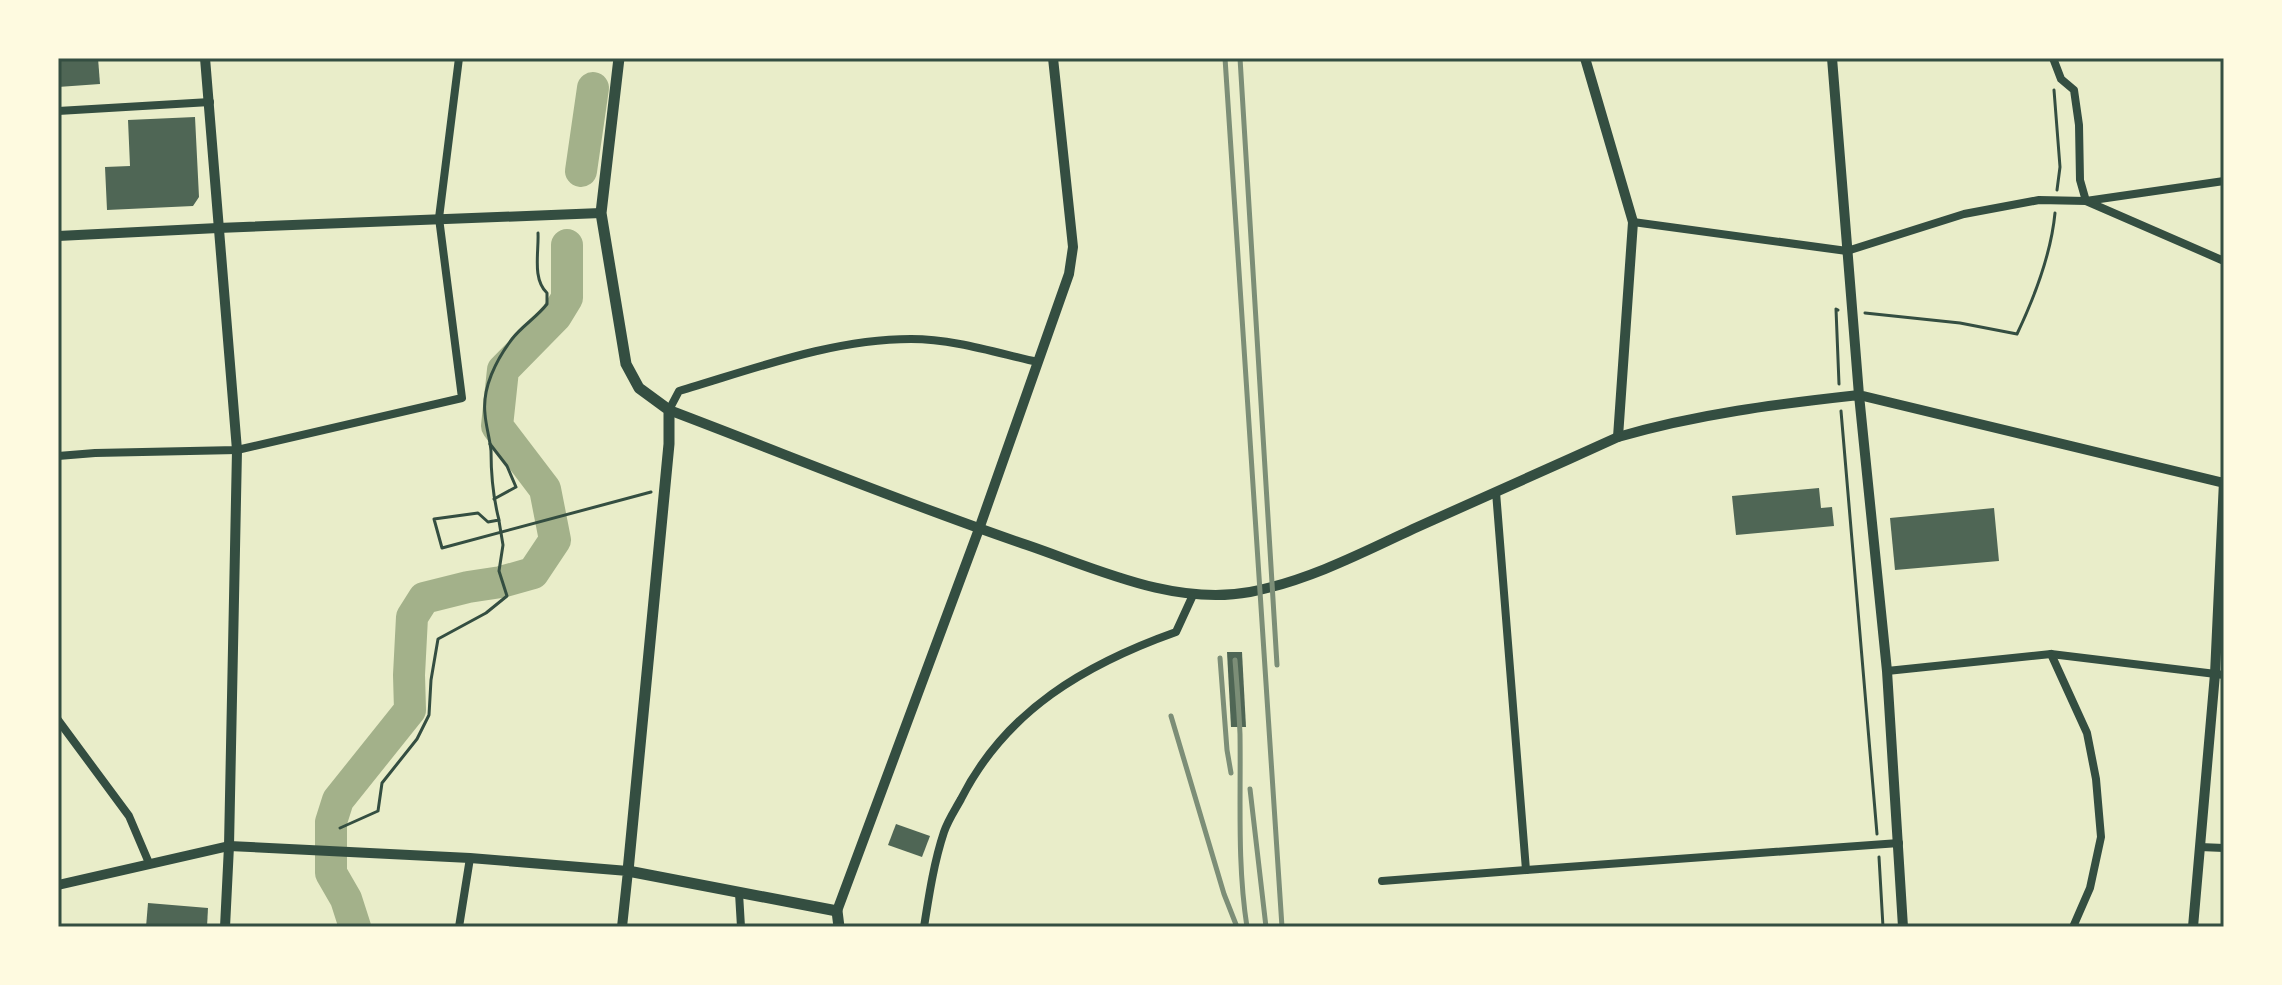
<svg xmlns="http://www.w3.org/2000/svg" width="2282" height="985" viewBox="0 0 2282 985" font-family="'Libre Baskerville',serif">
  <style>
    .lines { fill: none; stroke-linecap: round; stroke-linejoin: round }
    .river { stroke: #a3b18a; stroke-width: 32 }
    .building { fill: #4f6655 }
    .path { stroke: #344e41; stroke-width: 3 }
    .minor { stroke: #344e41; stroke-width: 8 }
    .tertiary { stroke: #344e41; stroke-width: 10 }
    .secondary { stroke: #344e41; stroke-width: 11 }
    .rail { stroke: #7c8e77; stroke-width: 5 }
    .neatline { fill: none; stroke: #344e41; stroke-width: 3 }
  </style>
  <rect width="100%" height="100%" fill="#e9edc9"/>
  <g class="lines">
    <g class="river">
      <polyline points="581,171 593,88"/>
      <polyline points="355,927 346,899 331,873 331,822 338,800 410,710 409,675 412,617 424,598 468,587 501,582 533,573 555,540 545,489 497,426 503,370 556,316 567,298 567,245"/>
    </g>
  </g>
  <g class="building">
    <polygon points="58,58 98,58 100,84 58,87"/>
    <polygon points="195,117 199,197 193,206 107,210 105,167 130,166 128,120"/>
    <polygon points="1819,488 1821,508 1832,507 1834,526 1736,535 1732,496"/>
    <polygon points="1994,508 1999,561 1895,570 1890,518"/>
    <polygon points="1227,652 1242,652 1246,727 1231,727"/>
    <polygon points="896,824 930,836 922,857 888,845"/>
    <polygon points="148,903 208,908 207,927 146,927"/>
  </g>
  <g class="lines">
    <g class="path">
      <polyline points="2054,90 2060,167 2057,190"/>
      <path d="M538 233C539 252 532 279 547 293V304C537 317 522 326 512 339 496 360 482 388 485 414 486 427 490 439 491 451 491 475 493 497 499 520L488 522 478 513 434 519 442 548 651 492"/>
      <polyline points="1838,310 1836,309 1839,384"/>
      <path d="M1865 313 1960 323 2017 334C2035 296 2051 255 2055 213"/>
      <polyline points="1841,411 1877,834"/>
      <polyline points="490,444 507,466 516,487 494,499"/>
      <polyline points="340,828 378,811 382,783 417,739 429,715 431,680 438,639 486,613 507,596 499,571 503,545 499,521"/>
      <polyline points="1879,857 1883,927"/>
    </g>
    <g class="minor">
      <polyline points="2053,58 2061,79 2074,90 2079,125 2080,180 2086,201 2224,261"/>
      <polyline points="58,111 210,102"/>
      <polyline points="1633,222 1847,251 1964,214 2039,200 2086,201 2224,181"/>
      <path d="M669 410 679 391C754 369 832 339 911 339 954 339 997 353 1038 362"/>
      <polyline points="58,456 95,453 237,450 462,398 439,218 459,58"/>
      <polyline points="1496,492 1526,870 1899,843"/>
      <polyline points="2051,654 2087,733 2096,779 2101,837 2090,888 2073,927"/>
      <polyline points="1887,671 2051,654 2224,675"/>
      <polyline points="58,720 129,816 149,863"/>
      <polyline points="2200,847 2224,848"/>
      <polyline points="1382,881 1526,870"/>
      <polyline points="739,893 741,927"/>
      <polyline points="459,927 470,858"/>
      <path d="M924 927C929 895 934 862 944 832 948 820 955 810 961 799 1006 710 1086 664 1176 632L1193 595"/>
    </g>
    <g class="tertiary">
      <polyline points="205,58 237,450 229,846 225,927"/>
      <polyline points="1585,58 1633,222 1618,437"/>
      <polyline points="1832,58 1859,395 2224,483"/>
      <polyline points="58,236 218,228 601,213"/>
      <path d="M669 410C788 455 906 504 1027 545 1097 569 1174 606 1250 592 1307 581 1360 554 1413 529 1482 498 1550 468 1618 437 1697 414 1777 404 1859 395L1887 671 1903 927"/>
      <polyline points="58,885 229,846 470,858 628,871 622,927"/>
      <polyline points="837,911 979,529 1069,274 1073,247 1053,58"/>
      <polyline points="2193,927 2215,674 2224,481"/>
    </g>
    <polyline class="secondary" points="619,58 601,213 626,364 639,388 669,410 669,444 628,871 837,911 839,927"/>
    <g class="rail">
      <polyline points="1225,58 1282,927"/>
      <polyline points="1240,58 1277,665"/>
      <polyline points="1220,658 1227,750 1231,773"/>
      <path d="M1235 660C1237 685 1239 710 1240 734 1241 799 1237 863 1247 927"/>
      <polyline points="1171,716 1224,894 1237,927"/>
      <polyline points="1250,789 1266,927"/>
    </g>
  </g>
  <rect width="2282" height="985" fill="none" stroke="#fefae0" stroke-width="120"/>
  <rect x="60" y="60" width="2162" height="865" class="neatline"/>
</svg>
